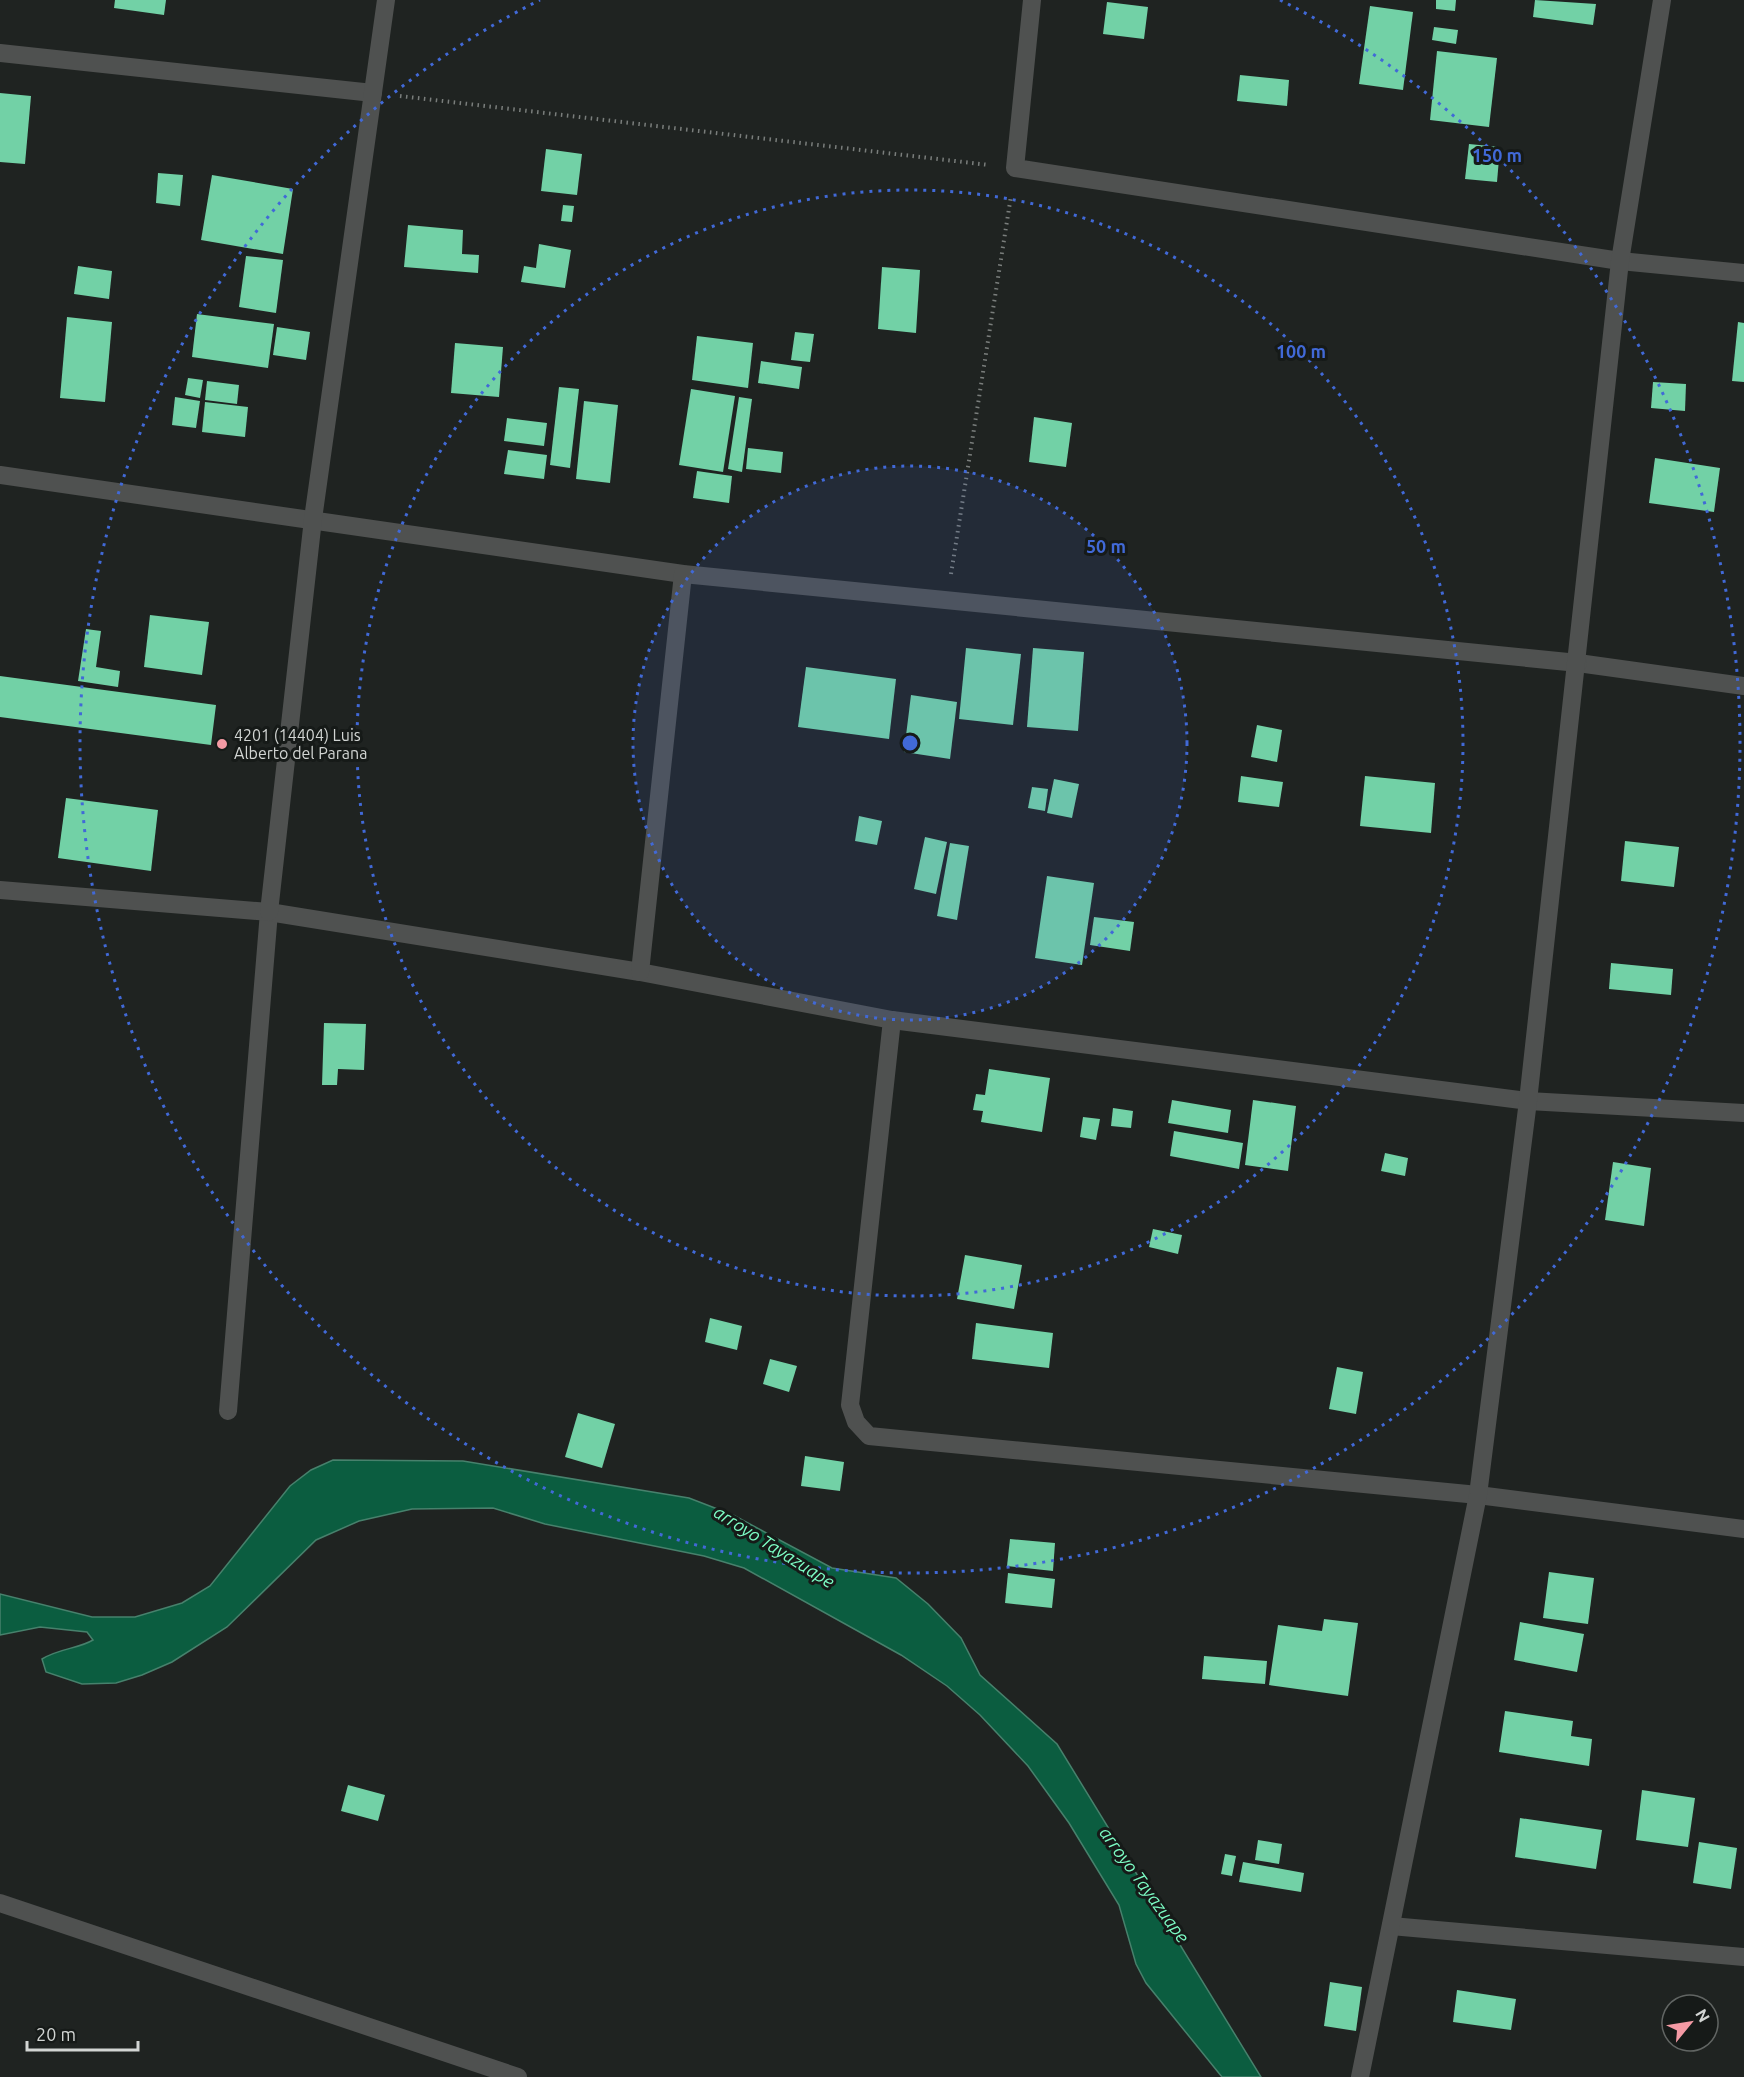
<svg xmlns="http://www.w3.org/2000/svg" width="1744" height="2077" viewBox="0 0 1744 2077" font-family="Ubuntu,sans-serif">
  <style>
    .water { fill: #0b5d40; stroke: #47816c; stroke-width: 1.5 }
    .building { fill: #72d1a6 }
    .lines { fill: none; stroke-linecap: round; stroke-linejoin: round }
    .path { stroke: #7a7e7c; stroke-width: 4; stroke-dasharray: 1.5 4.5; stroke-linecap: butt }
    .lane { stroke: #4f5150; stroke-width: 18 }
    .street { stroke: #4f5150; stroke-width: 18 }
    .ring { fill: none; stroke: #4169d7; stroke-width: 3; stroke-dasharray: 3 6 }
    .poi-dot { fill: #f49aa4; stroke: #161a18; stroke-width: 2 }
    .labels { text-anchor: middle; stroke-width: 6; stroke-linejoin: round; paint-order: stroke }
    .poi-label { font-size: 16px; fill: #d2d5d3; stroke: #161a18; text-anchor: start }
    .water-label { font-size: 18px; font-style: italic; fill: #7cfcc4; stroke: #161a18 }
    .centre { fill: #4169d7; stroke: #161a18; stroke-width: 3 }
    .ring-label { font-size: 18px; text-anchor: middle; font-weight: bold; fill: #4169d7; stroke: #161a18; stroke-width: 6; stroke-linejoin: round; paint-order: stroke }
  </style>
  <rect width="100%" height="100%" fill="#1f2321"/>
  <path class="water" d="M333 1460 463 1461 689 1498 733 1515 832 1568 896 1578 928 1604 961 1638 980 1675 1057 1744 1261 2077H1222L1146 1983 1136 1964 1119 1905 1069 1823 1028 1766 980 1715 947 1686 901 1655 744 1568 704 1556 545 1524 493 1508 412 1509 359 1521 316 1540 227 1627 172 1662 142 1675 116 1683 82 1684 46 1672 42 1659C60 1648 78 1649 93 1640L87 1632 40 1627 0 1635V1594L92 1617H135L182 1603 210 1586 290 1486 311 1470Z"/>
  <g class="building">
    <polygon points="115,0 166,0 164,15 114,8"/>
    <polygon points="1436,0 1456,0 1455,11 1436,9"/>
    <polygon points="1535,0 1596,4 1593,25 1533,17"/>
    <polygon points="1107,2 1148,7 1144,39 1103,34"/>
    <polygon points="1370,6 1413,12 1403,90 1359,84"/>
    <polygon points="1434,27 1458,30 1456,44 1432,40"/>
    <polygon points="1437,51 1497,58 1489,127 1430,120"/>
    <polygon points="1240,75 1289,80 1287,106 1237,101"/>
    <polygon points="0,93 31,96 25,164 0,162"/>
    <polygon points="1469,144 1500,147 1497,182 1465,179"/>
    <polygon points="546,149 582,154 577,195 541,191"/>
    <polygon points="158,173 183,175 180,206 156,203"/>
    <polygon points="212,175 293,189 283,254 201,240"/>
    <polygon points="563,205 574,206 572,222 561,221"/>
    <polygon points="408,225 463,230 462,254 479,255 478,273 404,267"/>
    <polygon points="539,244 571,250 565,288 521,282 524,266 536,268"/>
    <polygon points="246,256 283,260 276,313 239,307"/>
    <polygon points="78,266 112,271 109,299 74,294"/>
    <polygon points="882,267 920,270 916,333 878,329"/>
    <polygon points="197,314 274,324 268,368 192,357"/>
    <polygon points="67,317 112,322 105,402 60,398"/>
    <polygon points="1738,322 1744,323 1744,382 1732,381"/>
    <polygon points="277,327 310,332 306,360 273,355"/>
    <polygon points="795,332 814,334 810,362 791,360"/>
    <polygon points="697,336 753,343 748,388 692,380"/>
    <polygon points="455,343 503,347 499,397 451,393"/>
    <polygon points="761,361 802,367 799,389 758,383"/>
    <polygon points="188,378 203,380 200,398 185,395"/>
    <polygon points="207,381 239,385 237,404 205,400"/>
    <polygon points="1653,382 1686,384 1685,411 1651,408"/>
    <polygon points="559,387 579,389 570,468 550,465"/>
    <polygon points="691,389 735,396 723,472 679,465"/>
    <polygon points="175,397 200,401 196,428 172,425"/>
    <polygon points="739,397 752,399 742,472 728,469"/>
    <polygon points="584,401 618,405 610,483 576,479"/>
    <polygon points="205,402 248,407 245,437 202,432"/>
    <polygon points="1034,417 1072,423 1066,467 1029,462"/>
    <polygon points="507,418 547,423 544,446 504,441"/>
    <polygon points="748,448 783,452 781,473 746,469"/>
    <polygon points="508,450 547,455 544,479 504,474"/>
    <polygon points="1655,458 1720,468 1714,512 1649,503"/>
    <polygon points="697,471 732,476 729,503 693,498"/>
    <polygon points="150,615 209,622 202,675 144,667"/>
    <polygon points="86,629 101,631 96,667 120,671 118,687 78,681"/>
    <polygon points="966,648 1021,654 1013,725 959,719"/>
    <polygon points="1033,648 1084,652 1078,731 1027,727"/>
    <polygon points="806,667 896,679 889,739 798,727"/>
    <polygon points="0,676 216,705 211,745 0,717"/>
    <polygon points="911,695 957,702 950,759 904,752"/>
    <polygon points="1257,725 1282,730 1277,762 1251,757"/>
    <polygon points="1241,776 1283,782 1279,807 1238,802"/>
    <polygon points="1365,776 1435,783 1431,833 1360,826"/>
    <polygon points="1054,779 1079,784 1072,818 1047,813"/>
    <polygon points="1032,787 1048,789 1045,811 1028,808"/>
    <polygon points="66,798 158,810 151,871 58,858"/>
    <polygon points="859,816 882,821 877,845 855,841"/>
    <polygon points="925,837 947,842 936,894 914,889"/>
    <polygon points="1625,841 1679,847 1674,887 1621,881"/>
    <polygon points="950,843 969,846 957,920 937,916"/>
    <polygon points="1047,876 1094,883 1082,965 1035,958"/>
    <polygon points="1094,917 1134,922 1130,951 1090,945"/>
    <polygon points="1611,963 1673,969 1671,995 1609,989"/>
    <polygon points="324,1023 366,1024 364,1070 338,1069 337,1085 322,1085"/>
    <polygon points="989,1069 1050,1078 1042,1132 981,1122 983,1111 973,1110 976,1094 985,1095"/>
    <polygon points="1172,1100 1231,1110 1228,1133 1168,1123"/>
    <polygon points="1253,1100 1296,1106 1288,1171 1245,1165"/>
    <polygon points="1113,1108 1133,1111 1131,1128 1111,1126"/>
    <polygon points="1083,1117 1100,1119 1096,1140 1080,1137"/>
    <polygon points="1174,1131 1243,1143 1239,1169 1170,1156"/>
    <polygon points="1385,1153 1408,1158 1405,1176 1381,1171"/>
    <polygon points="1613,1162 1651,1168 1644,1226 1605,1220"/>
    <polygon points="1153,1229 1182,1235 1178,1254 1149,1247"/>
    <polygon points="965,1255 1022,1265 1014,1309 957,1299"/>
    <polygon points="710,1318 742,1326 737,1350 705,1342"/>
    <polygon points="976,1323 1053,1333 1049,1368 972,1359"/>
    <polygon points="770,1359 797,1366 789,1392 763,1384"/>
    <polygon points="1337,1367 1363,1372 1356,1414 1329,1409"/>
    <polygon points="578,1413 615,1424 602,1468 565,1457"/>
    <polygon points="805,1456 844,1462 840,1491 801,1486"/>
    <polygon points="1010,1539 1055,1543 1053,1571 1007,1566"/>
    <polygon points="1549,1572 1594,1578 1588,1624 1543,1618"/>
    <polygon points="1008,1573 1055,1579 1052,1608 1005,1603"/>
    <polygon points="1324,1619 1358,1623 1348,1696 1269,1685 1278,1625 1322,1631"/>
    <polygon points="1520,1622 1584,1634 1577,1672 1514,1660"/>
    <polygon points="1204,1656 1267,1661 1265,1684 1202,1679"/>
    <polygon points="1505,1711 1573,1721 1571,1736 1592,1739 1589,1766 1499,1752"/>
    <polygon points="348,1785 385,1795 378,1821 341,1811"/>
    <polygon points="1642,1790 1695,1798 1688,1847 1636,1840"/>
    <polygon points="1520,1818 1602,1830 1596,1869 1515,1857"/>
    <polygon points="1258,1840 1282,1844 1279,1864 1255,1860"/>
    <polygon points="1699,1842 1737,1848 1731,1889 1693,1883"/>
    <polygon points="1225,1854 1236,1856 1232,1876 1221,1874"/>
    <polygon points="1243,1862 1304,1873 1301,1892 1239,1882"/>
    <polygon points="1330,1982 1362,1987 1356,2031 1324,2026"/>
    <polygon points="1457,1990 1516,1999 1511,2030 1453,2022"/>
  </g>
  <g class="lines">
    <g class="path">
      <polyline points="400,96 989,165"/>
      <polyline points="951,574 1011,196"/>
    </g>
    <g class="lane">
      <polyline points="1578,663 1744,686"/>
      <polyline points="228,1411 269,912"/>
      <polyline points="1478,1495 1744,1529"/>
    </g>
    <g class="street">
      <polyline points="1032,0 1015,168 1620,261 1744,273"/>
      <polyline points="0,53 373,93"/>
      <polyline points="0,475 683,574 1578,663"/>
      <polyline points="0,890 269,912 640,972 892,1020 1528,1101 1744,1113"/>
      <polyline points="269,912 313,519 386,0"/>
      <polyline points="640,972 683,574"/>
      <polyline points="892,1020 850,1405 856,1422 869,1436 1478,1495"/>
      <polyline points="0,1903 518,2077"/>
      <polyline points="1391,1926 1744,1957"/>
      <polyline points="1360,2077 1478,1495 1528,1101 1620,261 1662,0"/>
    </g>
  </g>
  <circle cx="910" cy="743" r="277" fill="#4169d7" fill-opacity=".12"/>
  <g class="ring">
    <circle cx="910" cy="743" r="277"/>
    <circle cx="910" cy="743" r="553"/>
    <path d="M1280 0A830 830 0 1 1 540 0"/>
  </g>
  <circle class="poi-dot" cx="222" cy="744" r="6"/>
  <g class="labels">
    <g class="poi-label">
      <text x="234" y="741">4201 (14404) Luis<tspan x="234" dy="18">Alberto del Parana</tspan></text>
    </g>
    <g class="water-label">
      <text transform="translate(774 1547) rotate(32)" y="6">arroyo Tayazuape</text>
      <text transform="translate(1144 1885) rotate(54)" y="6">arroyo Tayazuape</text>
    </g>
  </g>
  <circle cx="910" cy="743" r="9" class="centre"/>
  <g class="ring-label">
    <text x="1497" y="162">150 m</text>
    <text x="1301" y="358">100 m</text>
    <text x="1106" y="553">50 m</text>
  </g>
  <g transform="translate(1690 2023) rotate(60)"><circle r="28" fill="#161a18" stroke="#616563" stroke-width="1.5"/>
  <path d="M0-4.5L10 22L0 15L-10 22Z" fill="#f49aa4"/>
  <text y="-9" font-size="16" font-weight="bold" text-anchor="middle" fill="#d2d5d3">N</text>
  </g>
  <path d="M27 2041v9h111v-9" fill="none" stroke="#d2d5d3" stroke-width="3"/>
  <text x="36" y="2041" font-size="18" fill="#d2d5d3" stroke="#161a18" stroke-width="4.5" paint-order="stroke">20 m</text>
</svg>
